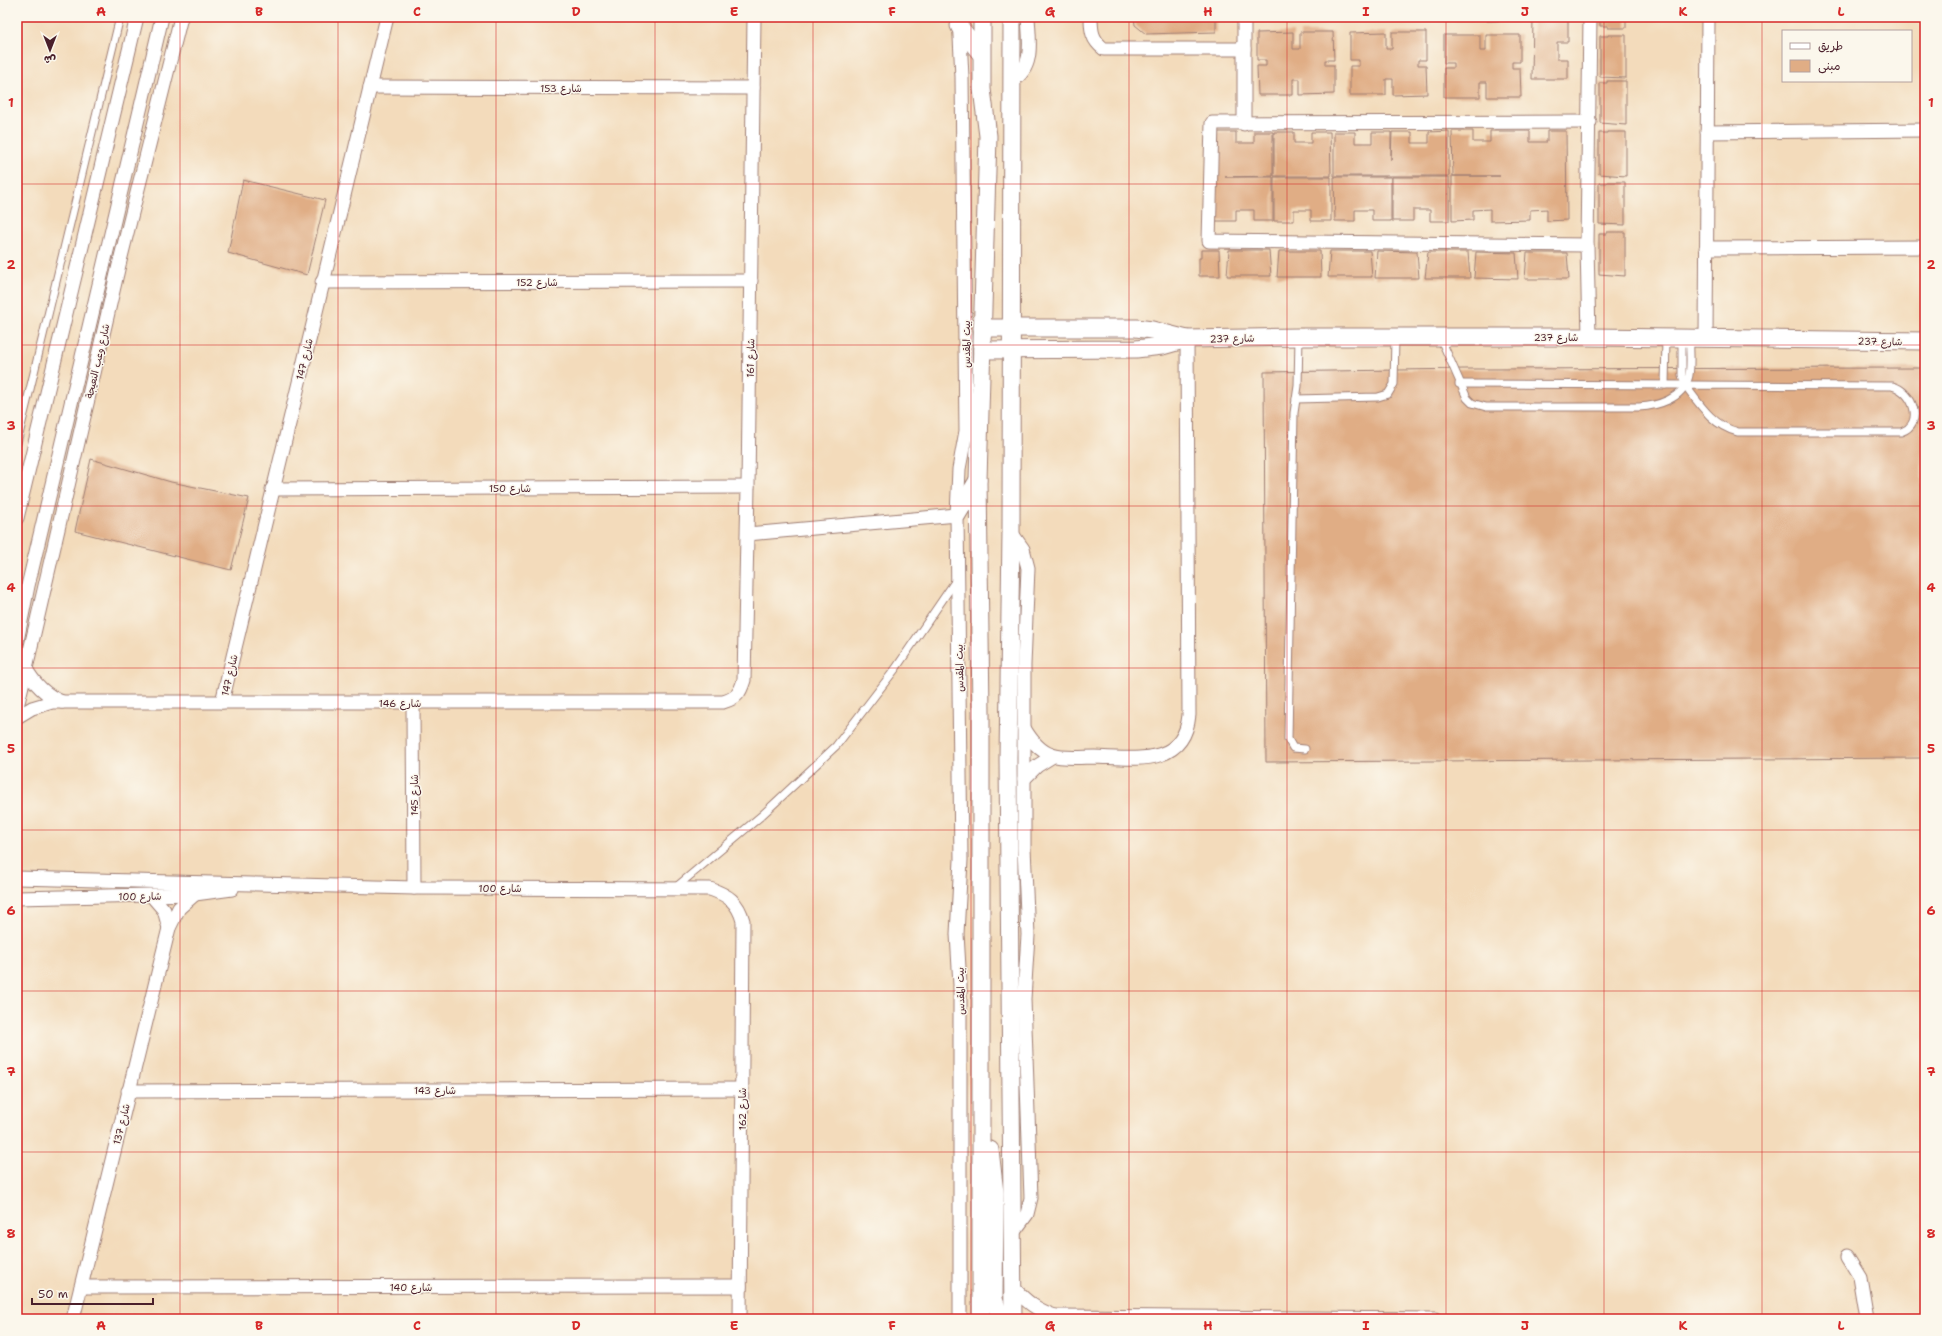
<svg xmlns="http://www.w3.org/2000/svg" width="1942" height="1336" viewBox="0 0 1942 1336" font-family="'Shantell Sans','Playpen Sans Arabic',sans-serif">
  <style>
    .building { fill: #e0ad85 }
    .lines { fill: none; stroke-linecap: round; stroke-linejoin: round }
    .service-casing { stroke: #9e7d73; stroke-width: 9 }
    .minor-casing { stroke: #9e7d73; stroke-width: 15 }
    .tertiary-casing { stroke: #9e7d73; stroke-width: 19 }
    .service { stroke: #fff; stroke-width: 7 }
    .minor { stroke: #fff; stroke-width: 13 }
    .tertiary { stroke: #fff; stroke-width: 17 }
    .grid { fill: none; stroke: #d62828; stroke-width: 1; stroke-opacity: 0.55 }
    .labels { text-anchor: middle; stroke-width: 3; stroke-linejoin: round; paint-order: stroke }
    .street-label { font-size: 10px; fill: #4a1f2b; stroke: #fbf7ec }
    .neatline { fill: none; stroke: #d62828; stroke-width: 1.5 }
    .grid-label { font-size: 13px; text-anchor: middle; font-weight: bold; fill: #d62828 }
  </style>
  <rect width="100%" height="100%" fill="#fbf7ec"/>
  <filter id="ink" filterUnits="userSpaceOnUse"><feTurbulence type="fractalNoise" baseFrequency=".025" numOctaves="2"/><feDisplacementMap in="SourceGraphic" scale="8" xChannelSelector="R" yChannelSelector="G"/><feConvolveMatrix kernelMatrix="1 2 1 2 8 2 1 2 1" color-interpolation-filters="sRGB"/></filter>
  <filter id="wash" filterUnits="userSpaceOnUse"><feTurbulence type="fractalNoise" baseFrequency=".012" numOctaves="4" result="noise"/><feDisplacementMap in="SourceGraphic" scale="16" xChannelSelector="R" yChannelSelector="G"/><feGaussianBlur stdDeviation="0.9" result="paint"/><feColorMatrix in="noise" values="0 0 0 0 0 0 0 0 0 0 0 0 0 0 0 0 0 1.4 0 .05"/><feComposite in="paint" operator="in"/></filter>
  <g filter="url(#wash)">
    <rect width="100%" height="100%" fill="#f3dbbb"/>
    <g id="blocks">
      <g class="building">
        <polygon points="1134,17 1216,17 1216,32 1146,34 1135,25"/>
        <polygon points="1445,17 1480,17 1480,20 1445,21"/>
        <polygon points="1487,17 1521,17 1521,20 1487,21"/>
        <polygon points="1533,17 1568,17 1568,42 1557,42 1557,59 1568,59 1568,79 1532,79"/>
        <polygon points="1600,17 1626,17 1626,28 1608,28 1608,26 1600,26"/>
        <polygon points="1293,32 1293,49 1300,49 1300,32 1333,32 1334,60 1325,60 1325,65 1334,65 1334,94 1300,95 1300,79 1293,79 1293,95 1258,95 1257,66 1266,66 1266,60 1257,60 1257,33"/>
        <polygon points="1386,32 1386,49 1392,49 1392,32 1426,32 1426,60 1418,60 1418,65 1426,65 1427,94 1393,95 1393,79 1386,79 1386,95 1350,95 1350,66 1359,66 1359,60 1350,60 1350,33"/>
        <polygon points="1444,35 1480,35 1480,51 1486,51 1486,35 1520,35 1520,62 1512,62 1512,68 1520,68 1521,97 1487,97 1487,82 1480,82 1480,97 1444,97 1444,68 1453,68 1453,63 1444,63"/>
        <polygon points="1608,35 1626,35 1626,78 1600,77 1600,36 1608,36"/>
        <polygon points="1607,81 1626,81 1626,125 1600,123 1600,83 1607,83"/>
        <polygon points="1449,131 1449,176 1334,176 1334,132 1355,132 1355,143 1372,143 1372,132 1391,132 1391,160 1392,132 1412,132 1412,143 1429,143 1429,132"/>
        <polygon points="1452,131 1473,131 1473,142 1490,142 1490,131 1530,131 1530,142 1547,142 1547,131 1566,131 1567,220 1547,221 1547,209 1530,210 1530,220 1490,221 1490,209 1473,210 1473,220 1452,221 1452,176 1500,176 1453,176"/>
        <polygon points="1216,132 1236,132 1236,143 1254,143 1254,132 1273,132 1273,176 1225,177 1273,177 1273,221 1254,221 1254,210 1236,210 1236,221 1216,221"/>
        <polygon points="1274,132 1294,132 1294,143 1311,143 1311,132 1330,132 1331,176 1274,176"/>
        <polygon points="1607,132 1626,132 1626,176 1599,174 1599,133 1607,133"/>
        <polygon points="1274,177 1331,177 1331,221 1311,221 1311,210 1294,210 1294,221 1274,221"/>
        <polygon points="1334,177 1391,177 1391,221 1372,221 1372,210 1355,210 1355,221 1335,221"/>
        <polygon points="1392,177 1449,177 1449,221 1430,221 1430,210 1413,210 1413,221 1392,221"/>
        <polygon points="243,180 325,200 307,275 228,253"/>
        <polygon points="1607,182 1625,182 1625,225 1599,224 1599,183 1607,183"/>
        <polygon points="1607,232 1625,232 1625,276 1599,274 1599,234 1607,234"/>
        <polygon points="1201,250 1219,250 1220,276 1199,276 1199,258 1201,258"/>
        <polygon points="1229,250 1269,250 1271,276 1227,276"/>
        <polygon points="1279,251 1320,251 1321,277 1277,277"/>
        <polygon points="1330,251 1370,251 1372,277 1328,277"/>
        <polygon points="1377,251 1417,252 1419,278 1375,278"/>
        <polygon points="1428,252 1468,252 1470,278 1425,278"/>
        <polygon points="1476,252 1516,253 1518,279 1474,278"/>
        <polygon points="1527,253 1567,253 1569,279 1525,279"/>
        <polygon points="1921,368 1924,758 1266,762 1264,372 1466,369"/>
        <polygon points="91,459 171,482 249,498 231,570 75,531"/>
      </g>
    </g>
  </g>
  <g filter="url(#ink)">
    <use href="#blocks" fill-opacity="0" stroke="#9e7d73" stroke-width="1"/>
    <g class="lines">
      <g class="service-casing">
        <g id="service">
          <polyline points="1299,337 1298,386 1294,413 1288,739 1293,748 1305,749"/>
          <path d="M1440 337 1467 398 1472 403 1486 407H1639C1657 406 1682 399 1688 379 1692 368 1689 351 1690 339"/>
          <polyline points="1682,338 1682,375 1685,385"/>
          <polyline points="1459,384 1685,385"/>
          <polyline points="1665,385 1666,339"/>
          <path d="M1685 385 1892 386C1913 391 1925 424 1901 432H1738C1713 426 1700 405 1685 385Z"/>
          <polyline points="1296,399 1378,397 1388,394 1394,384 1395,338"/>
          <polyline points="17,443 120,17"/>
          <polyline points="675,888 761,816 836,746 896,668 956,580"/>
        </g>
      </g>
      <g class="minor-casing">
        <g id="minor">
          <polyline points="959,17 962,77 966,431 959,469 957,515 961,860 957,934 960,985 960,1319"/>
          <path d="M1091 17C1091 31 1092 40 1104 49H1244"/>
          <path d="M1013 80C1035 67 1029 39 1028 17"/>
          <polyline points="370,87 753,88"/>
          <polyline points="1244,124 1244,17"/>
          <polyline points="1707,132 1925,130"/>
          <polyline points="1587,245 1209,241 1212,123 1590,122"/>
          <polyline points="1706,248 1925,247"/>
          <polyline points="322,282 751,281"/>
          <polyline points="1589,337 1587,245 1590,17"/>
          <polyline points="1706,339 1708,17"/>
          <polyline points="272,489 748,487"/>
          <polyline points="17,518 137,17"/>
          <polyline points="1011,532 1023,549 1028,568 1024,665 1024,848 1028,935 1024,999 1031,1198 1027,1214 1013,1233"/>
          <polyline points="748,534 957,515"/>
          <polyline points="17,641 28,586 162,17"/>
          <path d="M25 667C34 684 45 695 62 702"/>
          <polyline points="222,702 387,17"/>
          <polyline points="413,703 414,888"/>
          <polyline points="17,707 119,265 181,17"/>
          <path d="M17 717 32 708 52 702H723C737 698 740 693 744 680L748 487 754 17"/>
          <path d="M1024 728C1031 740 1039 751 1052 755 1062 759 1083 757 1094 757 1133 758 1184 768 1189 715L1187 339"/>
          <polyline points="1024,779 1037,766 1053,756"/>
          <path d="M17 878 414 888 710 889C728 895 738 902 743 921L740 1319"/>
          <polyline points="152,896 164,910 169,928"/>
          <polyline points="17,898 195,894 232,889"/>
          <polyline points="128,1091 742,1089"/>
          <polyline points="1847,1256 1860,1277 1867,1319"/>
          <polyline points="81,1287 740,1286"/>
          <path d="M1013 1287C1026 1302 1037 1310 1055 1316"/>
          <polyline points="73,1319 169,928 179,908 195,894"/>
          <polyline points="1041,1319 1057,1316 1435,1319"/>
        </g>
      </g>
      <g class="tertiary-casing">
        <g id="tertiary">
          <polyline points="1012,17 1011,532 1008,759 1013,1319"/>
          <polyline points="959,26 981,54"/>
          <polyline points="982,328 1136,328 1152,330 1187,339"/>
          <polyline points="982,350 1136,349 1162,346 1187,339 1299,337 1589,337 1925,341"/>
          <polyline points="957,515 978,480"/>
          <polyline points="990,1150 995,1193 994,1299 998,1311 1004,1319"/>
          <polyline points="981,1319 981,713 978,480 988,136 982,89 982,17"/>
        </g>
      </g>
      <use href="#service" class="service"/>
      <use href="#minor" class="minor"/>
      <use href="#tertiary" class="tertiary"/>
    </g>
  </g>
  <path class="grid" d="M180 17V1319M338 17V1319M496 17V1319M655 17V1319M813 17V1319M971 17V1319M1129 17V1319M1287 17V1319M1446 17V1319M1604 17V1319M1762 17V1319M17 184H1925M17 345H1925M17 506H1925M17 668H1925M17 830H1925M17 991H1925M17 1152H1925"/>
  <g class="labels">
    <g class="street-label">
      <text x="561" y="92">شارع 153</text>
      <text x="537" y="286">شارع 152</text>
      <text x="1556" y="341">شارع 237</text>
      <text transform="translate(1232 338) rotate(-1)" y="4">شارع 237</text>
      <text transform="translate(1880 341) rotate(1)" y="4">شارع 237</text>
      <text transform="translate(966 344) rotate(-90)" y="4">بيت المقدس</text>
      <text transform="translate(750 358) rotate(-89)" y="4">شارع 161</text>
      <text transform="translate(304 359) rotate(-76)" y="4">شارع 147</text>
      <text transform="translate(97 361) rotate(-77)" y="4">شارع وعب النعيجة</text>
      <text x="510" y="492">شارع 150</text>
      <text transform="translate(959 668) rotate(-91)" y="4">بيت المقدس</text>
      <text transform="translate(229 675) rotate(-77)" y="4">شارع 147</text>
      <text x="400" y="707">شارع 146</text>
      <text transform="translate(414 795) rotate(-90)" y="4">شارع 145</text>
      <text x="500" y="892">شارع 100</text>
      <text transform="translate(140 896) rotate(-1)" y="4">شارع 100</text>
      <text transform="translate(960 991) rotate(-91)" y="4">بيت المقدس</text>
      <text x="435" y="1094">شارع 143</text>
      <text transform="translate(742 1109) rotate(-90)" y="4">شارع 162</text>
      <text transform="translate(121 1124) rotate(-76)" y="4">شارع 137</text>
      <text x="411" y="1291">شارع 140</text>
    </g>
  </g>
  <rect width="1942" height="1336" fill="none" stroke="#fbf7ec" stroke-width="44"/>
  <rect x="1782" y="30" width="130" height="52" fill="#fbf7ec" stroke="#b4a19f"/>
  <rect x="1790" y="43" width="20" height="6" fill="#ffffff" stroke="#b4a19f"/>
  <text x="1818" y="50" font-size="12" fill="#4a1f2b">طريق</text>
  <rect x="1790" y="60" width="20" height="12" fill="#e0ad85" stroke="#b4a19f"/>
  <text x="1818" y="70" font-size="12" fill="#4a1f2b">مبنى</text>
  <g transform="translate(50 50) rotate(180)" stroke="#fbf7ec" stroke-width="3" paint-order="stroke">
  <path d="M0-3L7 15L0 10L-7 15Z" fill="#4a1f2b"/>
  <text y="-6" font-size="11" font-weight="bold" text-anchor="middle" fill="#4a1f2b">ش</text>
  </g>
  <path d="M32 1298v6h121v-6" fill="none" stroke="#4a1f2b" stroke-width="2"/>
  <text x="38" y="1298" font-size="12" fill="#4a1f2b" stroke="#fbf7ec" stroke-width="3" paint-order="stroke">50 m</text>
  <rect x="22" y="22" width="1898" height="1292" class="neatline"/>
  <g class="grid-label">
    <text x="101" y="16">A</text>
    <text x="259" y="16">B</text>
    <text x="417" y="16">C</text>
    <text x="576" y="16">D</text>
    <text x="734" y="16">E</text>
    <text x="892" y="16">F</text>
    <text x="1050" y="16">G</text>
    <text x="1208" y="16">H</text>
    <text x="1366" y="16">I</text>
    <text x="1525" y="16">J</text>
    <text x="1683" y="16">K</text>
    <text x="1841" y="16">L</text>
    <text x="11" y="107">1</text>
    <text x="1931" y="107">1</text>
    <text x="11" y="269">2</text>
    <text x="1931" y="269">2</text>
    <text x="11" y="430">3</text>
    <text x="1931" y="430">3</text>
    <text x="11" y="592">4</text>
    <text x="1931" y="592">4</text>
    <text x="11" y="753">5</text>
    <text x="1931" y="753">5</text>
    <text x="11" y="915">6</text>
    <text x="1931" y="915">6</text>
    <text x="11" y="1076">7</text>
    <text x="1931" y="1076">7</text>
    <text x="11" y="1238">8</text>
    <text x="1931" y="1238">8</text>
    <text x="101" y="1330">A</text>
    <text x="259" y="1330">B</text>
    <text x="417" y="1330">C</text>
    <text x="576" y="1330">D</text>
    <text x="734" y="1330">E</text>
    <text x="892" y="1330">F</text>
    <text x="1050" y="1330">G</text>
    <text x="1208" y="1330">H</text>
    <text x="1366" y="1330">I</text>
    <text x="1525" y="1330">J</text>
    <text x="1683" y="1330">K</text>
    <text x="1841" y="1330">L</text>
  </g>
</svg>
